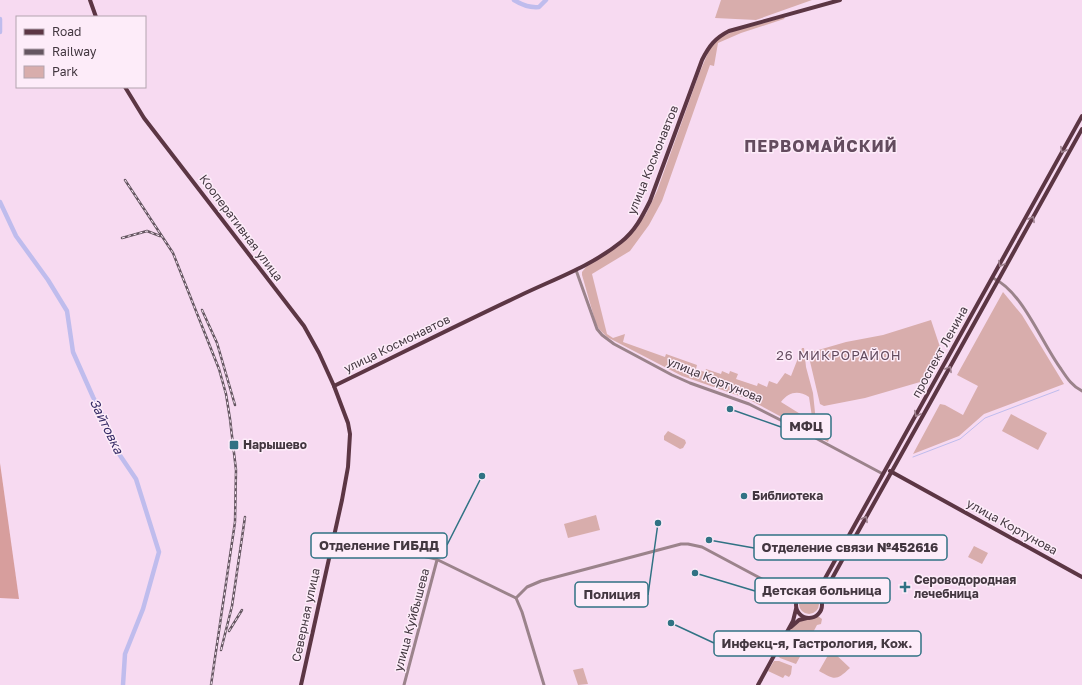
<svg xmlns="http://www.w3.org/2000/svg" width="1082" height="685" viewBox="0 0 1082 685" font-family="'Golos Text',sans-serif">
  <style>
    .green { fill: #d8adac }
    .forest { fill: #d79e9d }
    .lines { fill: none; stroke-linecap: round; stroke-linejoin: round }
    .stream { stroke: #bfbced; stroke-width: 1 }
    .river { stroke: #bfbced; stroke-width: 4.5 }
    .minor { stroke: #9b838b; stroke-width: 3 }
    .major { stroke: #5c3644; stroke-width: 4 }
    .rail-casing { stroke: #655661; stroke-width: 2.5 }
    .rail { stroke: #fdecf9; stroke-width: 1; stroke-dasharray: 3; stroke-linecap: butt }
    .oneway { stroke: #9c7f8c }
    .poi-dot { fill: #307284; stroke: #fdecf9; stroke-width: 1.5 }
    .labels { text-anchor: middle; stroke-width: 3; stroke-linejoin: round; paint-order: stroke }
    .street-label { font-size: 12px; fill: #433740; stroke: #fdecf9 }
    .poi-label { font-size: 12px; font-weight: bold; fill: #433740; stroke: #fdecf9; text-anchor: start }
    .neighbourhood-label { font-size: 13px; letter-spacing: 1px; fill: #644c5f; stroke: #fdecf9 }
    .water-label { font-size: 13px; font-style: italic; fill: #362c66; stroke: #fdecf9 }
    .district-label { font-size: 16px; font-weight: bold; letter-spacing: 1px; fill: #644c5f; stroke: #fdecf9 }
    .leader { fill: none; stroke: #307284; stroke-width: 1.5 }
    .callout-dot { fill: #307284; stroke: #fdecf9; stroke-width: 1.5 }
    .callout { fill: #fdecf9; stroke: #307284; stroke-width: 1.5 }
    .callout-label { font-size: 13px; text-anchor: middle; font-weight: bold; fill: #433740 }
  </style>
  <rect width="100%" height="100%" fill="#f7daf1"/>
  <g class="green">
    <polygon points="721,0 812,0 756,20 715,18"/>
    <path d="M785 17 784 19 741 33 718 43 714 66 710 65 662 201 649 225 630 251 592 274 607 334 613 338 625 334 623 342 665 357 666 354 697 365 696 369 705 372 706 369 721 374 722 371 729 374 730 371 738 374 736 379 757 386 758 383 767 387 769 381 777 384 785 373 791 376 802 348H804L806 367 813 393 816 422 812 417 809 397C798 390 789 392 781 402L810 420 829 439 828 442 748 399 682 376 607 337 599 329 596 324 582 275V272L586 267 633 232 646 214 657 191 699 74 710 48 719 38 734 31Z"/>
    <polygon points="1003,292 1022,315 1064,384 984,414 959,436 913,454 940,404 945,405 963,415 978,386 957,375"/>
    <polygon points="931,320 942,353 927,380 865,398 824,406 820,404 808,353 846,342 883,335"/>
    <polygon points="1011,414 1047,433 1038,450 1002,431"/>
    <polygon points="668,431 685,440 686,443 683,448 680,449 664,440 664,436"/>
    <polygon points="596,515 600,530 568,538 564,524"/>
    <polygon points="974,546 988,553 982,564 968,557"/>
    <circle cx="809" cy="604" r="10"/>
    <path d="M818 616 822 619 821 624 817 625 796 664 780 658 777 655C782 646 789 628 797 623 804 618 811 621 818 616Z"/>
    <path d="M831 650 850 668C836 681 835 680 819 671Z"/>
    <polygon points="774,661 779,661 792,666 791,674 789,677 785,675 783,678 768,671"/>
    <polygon points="583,668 588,684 578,685 573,670"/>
  </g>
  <polygon class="forest" points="0,463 19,599 0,598"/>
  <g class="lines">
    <polyline class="stream" points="913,457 960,439 985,418 1059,390"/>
    <g class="river">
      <path d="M514 0C522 5 529 8 539 7L546 0"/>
      <polyline points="0,19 0,32"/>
      <polyline points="0,202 16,236 48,280 67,311 73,352 93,397 106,422 115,448 136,479 159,552 143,609 125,654 123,685"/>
    </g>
    <g class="minor">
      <polyline points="576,270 597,329 602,335 614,344 672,375 690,383 749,404 808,434 883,474"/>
      <path d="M993 278C1023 292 1041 342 1061 369 1067 378 1072 386 1082 391"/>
      <polyline points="334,537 436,559 516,598 522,612 544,685"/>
      <polyline points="790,595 795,603"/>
      <polyline points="516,598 527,587 541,581 681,544 688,544 702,547 790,594 793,595 802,593"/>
      <polyline points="404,685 437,560"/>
    </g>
    <g class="major">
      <polyline points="90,0 96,17"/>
      <polyline points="125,87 144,118 304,326 319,353 334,386 348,423 350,434 348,467 342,500 301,685"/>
      <path d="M334 386C396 356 457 325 519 296 554 279 590 267 621 242 635 231 642 217 650 201L702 60C709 46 715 38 729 31L840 0"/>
      <polyline points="890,471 1082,577"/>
      <circle cx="809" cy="605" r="13"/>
      <polyline points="810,592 820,586 823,582 1082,116"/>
      <polyline points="822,603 824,593 845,555 930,403 1082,129"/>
      <polyline points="791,627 799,620 807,618"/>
      <polyline points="758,685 793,621 796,609"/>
    </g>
    <g class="rail-casing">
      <g id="rail">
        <polyline points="125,180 173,253 219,369 226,394 230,419 236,470 235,522 211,685"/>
        <polyline points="122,238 147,231 160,236"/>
        <polyline points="202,310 217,343 235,405"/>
        <polyline points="229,631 242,610"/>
        <polyline points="221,650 232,606 245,517"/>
      </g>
    </g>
    <use href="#rail" class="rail"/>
  </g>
  <defs><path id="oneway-chevron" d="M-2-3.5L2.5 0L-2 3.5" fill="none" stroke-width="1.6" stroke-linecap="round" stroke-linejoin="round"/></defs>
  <g class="oneway">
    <use href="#oneway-chevron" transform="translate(1063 150) rotate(119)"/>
    <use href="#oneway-chevron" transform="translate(1032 219) rotate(-61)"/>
    <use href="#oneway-chevron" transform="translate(1001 264) rotate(119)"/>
    <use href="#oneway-chevron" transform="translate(949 369) rotate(-61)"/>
    <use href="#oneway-chevron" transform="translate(917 414) rotate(118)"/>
    <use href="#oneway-chevron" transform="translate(865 519) rotate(-61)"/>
  </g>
  <g class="poi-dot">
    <rect x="229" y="440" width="10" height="10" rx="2"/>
    <circle cx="744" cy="496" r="4"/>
    <path d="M903 581h4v4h4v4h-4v4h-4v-4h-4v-4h4z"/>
  </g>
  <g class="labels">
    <g class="street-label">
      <text transform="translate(653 160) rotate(-68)" y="4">улица Космонавтов</text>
      <text transform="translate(241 228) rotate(53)" y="4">Кооперативная улица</text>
      <text transform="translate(397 344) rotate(-26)" y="4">улица Космонавтов</text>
      <text transform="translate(940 352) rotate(-61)" y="4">проспект Ленина</text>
      <text transform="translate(715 380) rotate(22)" y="4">улица Кортунова</text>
      <text transform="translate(1012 527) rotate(29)" y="4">улица Кортунова</text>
      <text transform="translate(306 615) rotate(-78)" y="4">Северная улица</text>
      <text transform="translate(412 620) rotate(-75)" y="4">улица Куйбышева</text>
    </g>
    <g class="poi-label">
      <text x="243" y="449">Нарышево</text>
      <text x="752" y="500">Библиотека</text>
      <text x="914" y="584">Сероводородная<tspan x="914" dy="14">лечебница</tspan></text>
    </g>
    <g class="neighbourhood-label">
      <text x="839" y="360">26 МИКРОРАЙОН</text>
    </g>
    <g class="water-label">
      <text transform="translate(107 426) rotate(64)" y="5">Зайтовка</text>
    </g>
    <g class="district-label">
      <text x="821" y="152">ПЕРВОМАЙСКИЙ</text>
    </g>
  </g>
  <path class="leader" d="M730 409L781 427M482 476L447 545M709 540L754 548M695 573L755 591M658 523L648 595M671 623L714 643"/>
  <g class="callout-dot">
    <circle cx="730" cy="409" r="4"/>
    <circle cx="482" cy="476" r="4"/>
    <circle cx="709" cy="540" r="4"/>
    <circle cx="695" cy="573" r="4"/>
    <circle cx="658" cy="523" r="4"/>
    <circle cx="671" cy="623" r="4"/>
  </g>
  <g class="callout">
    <rect x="781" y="414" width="50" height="25" rx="4"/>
    <rect x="311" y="533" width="136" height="25" rx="4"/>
    <rect x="754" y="535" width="193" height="25" rx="4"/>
    <rect x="755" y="578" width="135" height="25" rx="4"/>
    <rect x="575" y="582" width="73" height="25" rx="4"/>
    <rect x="714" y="631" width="207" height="25" rx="4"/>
  </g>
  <g class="callout-label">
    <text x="806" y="431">МФЦ</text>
    <text x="379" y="550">Отделение ГИБДД</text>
    <text x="850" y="552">Отделение связи №452616</text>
    <text x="822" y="595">Детская больница</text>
    <text x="612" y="599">Полиция</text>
    <text x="817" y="648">Инфекц-я, Гастрология, Кож.</text>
  </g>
  <rect x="16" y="16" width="130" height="72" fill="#fdecf9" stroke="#b3a4af"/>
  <rect x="24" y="29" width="20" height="6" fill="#5c3644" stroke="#b3a4af"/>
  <text x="52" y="36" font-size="12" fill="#433740">Road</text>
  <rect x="24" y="49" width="20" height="6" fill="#655661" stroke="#b3a4af"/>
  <text x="52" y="56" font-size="12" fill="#433740">Railway</text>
  <rect x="24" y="66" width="20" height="12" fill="#d8adac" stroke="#b3a4af"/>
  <text x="52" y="76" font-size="12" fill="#433740">Park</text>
</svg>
